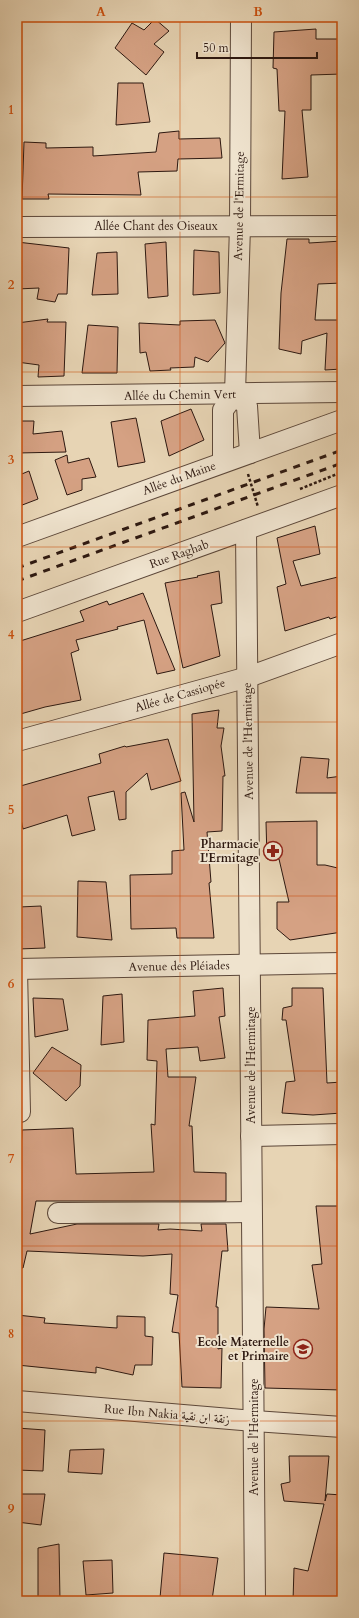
<svg xmlns="http://www.w3.org/2000/svg" width="359" height="1618" viewBox="0 0 359 1618" font-family="Cardo,Amiri,serif">
  <style>
    .building { fill: #d5a183; stroke: #2d1810 }
    .lines { fill: none; stroke-linecap: round; stroke-linejoin: round }
    .minor-casing { stroke: #5c4739; stroke-width: 22 }
    .path { stroke: #2d1810; stroke-width: 2.5; stroke-dasharray: 3 2; stroke-linecap: butt }
    .minor { stroke: #efe3ce; stroke-width: 20 }
    .rail { stroke: #2d1810; stroke-width: 3; stroke-dasharray: 7 7; stroke-linecap: butt }
    .path-bridge { stroke: #2d1810; stroke-width: 2.5; stroke-dasharray: 3 2; stroke-linecap: butt }
    .grid { fill: none; stroke: #cc4f0d; stroke-width: 1; stroke-opacity: 0.55 }
    .labels { text-anchor: middle; stroke-width: 4; stroke-linejoin: round; paint-order: stroke }
    .street-label { font-size: 12px; fill: #2d1810; stroke: #efe3ce }
    .poi-label { font-size: 12px; font-weight: bold; fill: #2d1810; stroke: #efe3ce; text-anchor: end }
    .neatline { fill: none; stroke: #cc4f0d; stroke-width: 1.5 }
    .grid-label { font-size: 13px; text-anchor: middle; font-weight: bold; fill: #cc4f0d }
  </style>
  <rect width="100%" height="100%" fill="#e7d4b4"/>
  <filter id="stains"><feTurbulence type="fractalNoise" baseFrequency=".005" numOctaves="4"/><feColorMatrix values="0 0 0 0 .2 0 0 0 0 .09 0 0 0 0 .02 0 0 0 .5 -.17"/></filter>
  <radialGradient id="worn" r=".72"><stop offset=".6" stop-color="#630" stop-opacity="0"/><stop offset="1" stop-color="#630" stop-opacity=".3"/></radialGradient>
  <g class="building">
    <polygon points="155,19 169,31 154,44 164,52 146,75 115,48 132,23 144,30"/>
    <polygon points="316,29 316,39 342,39 342,74 311,75 311,110 302,110 308,177 282,179 285,111 279,111 277,69 273,68 274,32"/>
    <polygon points="118,83 143,83 150,122 116,125"/>
    <polygon points="179,131 179,139 220,138 222,158 178,159 177,171 138,172 141,195 48,194 49,199 22,199 24,142 46,143 46,148 93,147 93,156 156,152 159,133"/>
    <polygon points="287,239 309,239 309,243 342,241 342,283 318,284 315,320 342,320 342,369 325,370 327,333 302,341 301,354 279,349 281,293"/>
    <polygon points="17,242 69,248 67,294 58,294 55,302 37,299 39,288 17,289"/>
    <polygon points="166,242 168,296 148,298 145,244"/>
    <polygon points="194,250 219,252 220,293 193,295"/>
    <polygon points="117,252 118,294 92,295 97,253"/>
    <polygon points="48,319 47,322 66,322 64,376 38,377 39,365 17,362 17,323"/>
    <polygon points="215,320 225,343 208,362 195,357 194,367 170,368 171,370 150,371 146,352 140,353 139,323 180,325 180,321"/>
    <polygon points="88,325 118,327 117,373 82,373"/>
    <polygon points="191,409 204,440 169,456 161,421"/>
    <polygon points="136,418 145,462 118,467 111,422"/>
    <polygon points="17,421 34,421 33,434 62,431 66,452 17,453"/>
    <polygon points="67,455 68,463 89,458 96,477 82,479 82,490 67,495 55,460"/>
    <polygon points="29,471 38,499 17,507 17,476"/>
    <polygon points="315,526 320,554 293,561 301,586 342,576 342,615 330,619 329,617 285,631 277,587 286,584 277,538"/>
    <polygon points="219,571 222,603 211,605 220,656 183,668 165,583 198,577 197,576"/>
    <polygon points="143,593 175,670 157,674 144,620 117,627 118,629 76,640 79,650 71,653 81,700 45,707 17,715 17,642 84,621 80,611 107,601 109,605"/>
    <polygon points="219,710 217,728 224,728 221,746 225,776 223,776 222,831 207,832 211,882 209,883 214,938 177,938 176,928 131,929 130,875 172,874 172,851 184,850 181,793 185,792 194,822 192,714"/>
    <polygon points="168,739 181,781 151,790 147,773 126,792 126,819 119,820 114,791 88,797 95,830 72,836 67,815 23,829 17,798 17,787 101,763 99,754 125,746 126,747"/>
    <polygon points="301,757 329,759 327,778 342,776 342,793 296,793"/>
    <polygon points="317,821 317,865 325,865 342,869 342,932 290,940 277,929 277,902 289,902 279,859 267,859 266,822"/>
    <polygon points="78,881 106,882 112,940 77,937"/>
    <polygon points="41,906 45,948 18,949 19,907"/>
    <polygon points="223,988 225,1016 219,1017 225,1058 200,1061 198,1047 166,1049 168,1077 196,1077 189,1126 192,1126 194,1172 226,1173 226,1201 36,1201 30,1234 77,1224 159,1224 158,1230 170,1229 202,1231 201,1224 226,1224 228,1251 222,1251 216,1307 218,1307 218,1349 222,1348 221,1388 182,1387 179,1333 172,1332 178,1295 170,1294 172,1254 143,1256 27,1251 23,1268 17,1267 17,1174 20,1174 22,1130 73,1128 76,1174 154,1172 151,1124 155,1125 157,1061 147,1060 148,1020 195,1016 193,991"/>
    <polygon points="292,988 323,988 327,1083 342,1082 342,1113 313,1115 282,1113 286,1082 295,1081 286,1020 282,1020 283,1008 292,1006"/>
    <polygon points="122,994 124,1042 101,1045 103,996"/>
    <polygon points="33,998 63,999 68,1030 35,1037"/>
    <polygon points="52,1047 81,1065 80,1086 66,1101 33,1073"/>
    <polygon points="316,1206 342,1206 342,1390 265,1388 264,1329 266,1307 319,1309 312,1265 322,1264"/>
    <polygon points="17,1315 45,1318 44,1323 117,1328 117,1316 145,1317 145,1336 153,1337 152,1365 135,1365 133,1375 96,1367 96,1373 17,1365"/>
    <polygon points="17,1428 45,1430 43,1471 17,1470"/>
    <polygon points="104,1449 102,1474 68,1472 70,1450"/>
    <polygon points="289,1456 329,1456 325,1501 327,1494 342,1495 342,1601 293,1601 294,1568 308,1571 324,1504 284,1501 281,1484 290,1482"/>
    <polygon points="19,1494 45,1494 41,1525 17,1522 17,1500"/>
    <polygon points="59,1544 60,1601 38,1601 38,1548"/>
    <polygon points="164,1553 218,1558 212,1600 160,1598"/>
    <polygon points="112,1560 113,1593 86,1595 83,1561"/>
  </g>
  <g class="lines">
    <g class="minor-casing">
      <g id="minor">
        <polyline points="17,227 342,226"/>
        <polyline points="235,394 247,406 250,453"/>
        <polyline points="17,396 342,392"/>
        <polyline points="223,462 223,410 235,394 240,226 241,17"/>
        <path d="M246 530C250 887 252 1244 255 1601"/>
        <polyline points="17,537 342,420"/>
        <polyline points="17,612 342,495"/>
        <polyline points="17,741 248,677 342,643"/>
        <polyline points="17,969 342,963"/>
        <polyline points="17,969 20,1112"/>
        <polyline points="251,1136 342,1134"/>
        <path d="M58 1213C123 1212 187 1213 251 1212"/>
        <polyline points="17,1401 254,1421 342,1427"/>
      </g>
    </g>
    <polyline class="path" points="300,489 342,472"/>
    <use href="#minor" class="minor"/>
    <g class="rail">
      <polyline points="17,568 342,450"/>
      <polyline points="17,581 342,463"/>
    </g>
    <polyline class="path-bridge" points="248,474 258,507"/>
  </g>
  <path class="grid" d="M180 17V1601M17 197H342M17 372H342M17 547H342M17 722H342M17 896H342M17 1071H342M17 1246H342M17 1421H342"/>
  <defs>
    <g id="pharmacy-ring" transform="scale(1)"><circle r="9.5" fill="#efe3ce" stroke="#8f2418" stroke-width="1.5"/><path d="M-2-6h4v4h4v4h-4v4h-4v-4h-4v-4h4Z" fill="#8f2418"/></g>
    <g id="school-ring" transform="scale(1)"><circle r="9.5" fill="#efe3ce" stroke="#8f2418" stroke-width="1.5"/><path d="M0-5L7-2L0 1L-7-2ZM-4 1L0 2.5L4 1V4Q0 6-4 4Z" fill="#8f2418"/></g>
  </defs>
  <g fill-rule="evenodd">
    <use href="#pharmacy-ring" x="273" y="851"/>
    <use href="#school-ring" x="303" y="1349"/>
  </g>
  <g class="labels">
    <g class="street-label">
      <text transform="translate(239 206) rotate(-89)" y="4">Avenue de l'Ermitage</text>
      <text x="156" y="230">Allée Chant des Oiseaux</text>
      <text transform="translate(180 395) rotate(-1)" y="4">Allée du Chemin Vert</text>
      <text transform="translate(179 478) rotate(-20)" y="4">Allée du Maine</text>
      <text transform="translate(179 554) rotate(-20)" y="4">Rue Raghab</text>
      <text transform="translate(180 695) rotate(-16)" y="4">Allée de Cassiopée</text>
      <text transform="translate(248 741) rotate(-91)" y="4">Avenue de l'Hermitage</text>
      <text transform="translate(179 966) rotate(-1)" y="4">Avenue des Pléiades</text>
      <text transform="translate(251 1065) rotate(-90)" y="4">Avenue de l'Hermitage</text>
      <text transform="translate(167 1414) rotate(5)" y="4">Rue Ibn Nakia زنقة ابن نقية</text>
      <text transform="translate(254 1437) rotate(-90)" y="4">Avenue de l'Hermitage</text>
    </g>
    <g class="poi-label">
      <text x="259" y="848">Pharmacie<tspan x="259" dy="14">L'Ermitage</tspan></text>
      <text x="289" y="1346">Ecole Maternelle<tspan x="289" dy="14">et Primaire</tspan></text>
    </g>
  </g>
  <rect width="359" height="1618" fill="none" stroke="#e7d4b4" stroke-width="44"/>
  <path d="M197 52v6h120v-6" fill="none" stroke="#2d1810" stroke-width="2"/>
  <text x="203" y="52" font-size="12" fill="#2d1810" stroke="#efe3ce" stroke-width="3" paint-order="stroke">50 m</text>
  <rect x="22" y="22" width="315" height="1574" class="neatline"/>
  <g class="grid-label">
    <text x="101" y="16">A</text>
    <text x="258" y="16">B</text>
    <text x="11" y="114">1</text>
    <text x="11" y="289">2</text>
    <text x="11" y="464">3</text>
    <text x="11" y="639">4</text>
    <text x="11" y="814">5</text>
    <text x="11" y="988">6</text>
    <text x="11" y="1163">7</text>
    <text x="11" y="1338">8</text>
    <text x="11" y="1513">9</text>
  </g>
  <rect width="100%" height="100%" filter="url(#stains)"/>
  <rect width="100%" height="100%" fill="url(#worn)"/>
</svg>
